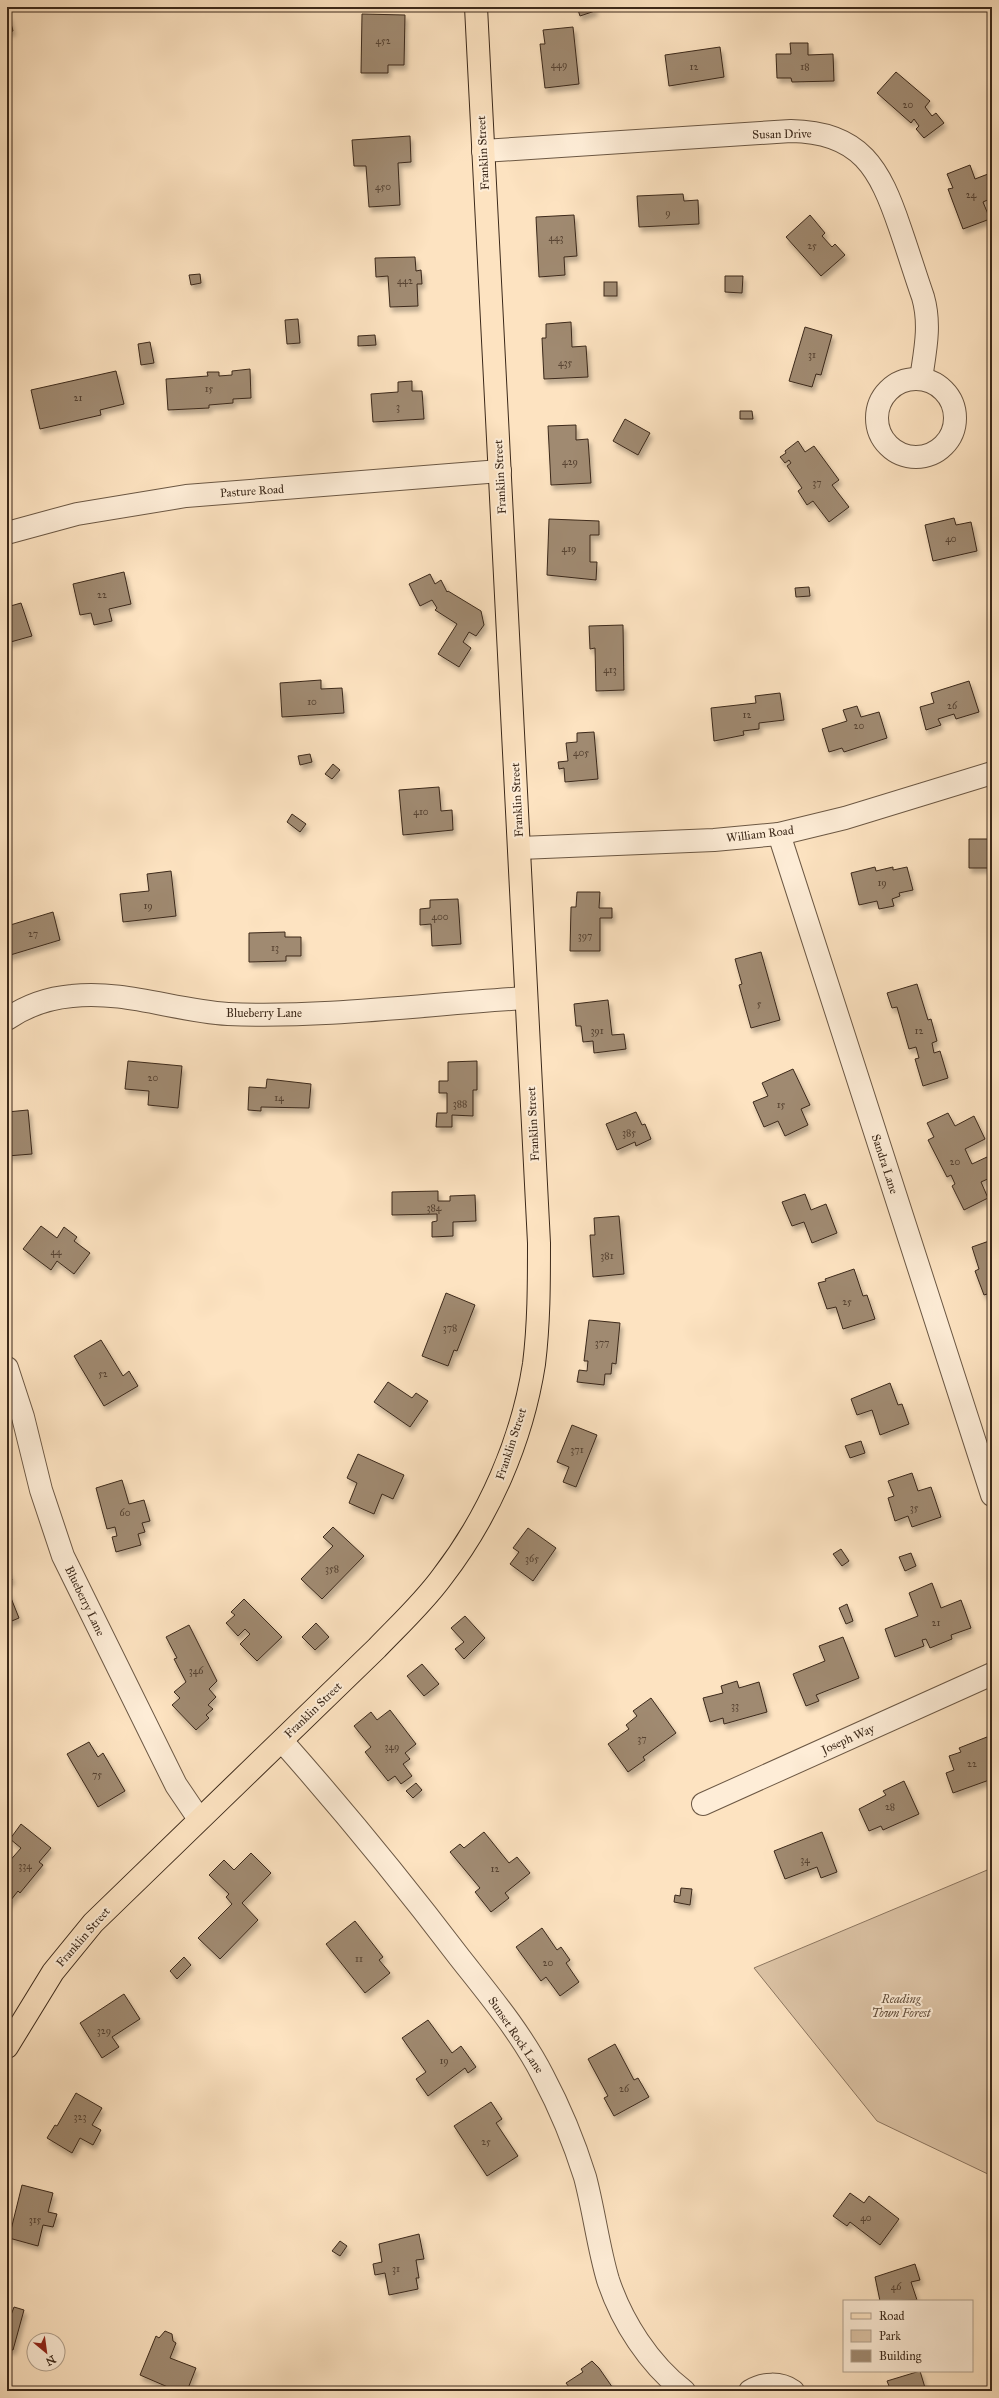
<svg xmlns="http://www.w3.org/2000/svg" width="999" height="2398" viewBox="0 0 999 2398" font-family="'IM FELL Great Primer',serif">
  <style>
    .green { fill: #dcc3a5; stroke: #8c7660 }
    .building { fill: #a08a71; stroke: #3c291a; filter: url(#shadow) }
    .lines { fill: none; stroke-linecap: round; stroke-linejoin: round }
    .minor-casing { stroke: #6c5844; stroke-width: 24 }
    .major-casing { stroke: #3c291a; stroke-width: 24 }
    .minor { stroke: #feedd7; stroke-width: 22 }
    .major { stroke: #fde3c1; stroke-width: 22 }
    .labels { text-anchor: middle; stroke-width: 4; stroke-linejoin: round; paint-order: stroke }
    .number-label { font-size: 10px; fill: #554130 }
    .street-label { font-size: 12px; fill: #3c291a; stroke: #feedd7 }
    .park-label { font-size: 12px; font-style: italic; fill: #64503d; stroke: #feedd7 }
  </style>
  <defs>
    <filter id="shadow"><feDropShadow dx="2.5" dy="4.5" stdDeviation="2" flood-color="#0004"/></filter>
  </defs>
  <rect width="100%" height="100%" fill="#fde3c1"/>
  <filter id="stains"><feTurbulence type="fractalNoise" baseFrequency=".005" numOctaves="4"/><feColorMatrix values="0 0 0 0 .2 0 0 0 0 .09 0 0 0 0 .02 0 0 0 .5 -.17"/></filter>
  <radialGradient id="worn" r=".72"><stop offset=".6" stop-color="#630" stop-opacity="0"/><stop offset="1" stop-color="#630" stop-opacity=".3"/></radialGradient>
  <polygon class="green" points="992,1868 992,2176 877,2121 754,1968"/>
  <g class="building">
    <polygon points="577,7 594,7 595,11 580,16"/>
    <polygon points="362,14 405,15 404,65 388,65 388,73 361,73"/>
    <polygon points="7,16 9,16 13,31 7,32"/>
    <polygon points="573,27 579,84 545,88 540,44 545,44 543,30"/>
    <polygon points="790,43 808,43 808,55 833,54 834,81 792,82 791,78 777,78 776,54 791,54"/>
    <polygon points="720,47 724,77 669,86 665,55"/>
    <polygon points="896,72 930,101 925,107 932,116 936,113 944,123 924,138 916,129 919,126 914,119 911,123 877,93"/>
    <polygon points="410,136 411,162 398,163 400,205 369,207 366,166 354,166 352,140"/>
    <polygon points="970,165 975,179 988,174 992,186 992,198 983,202 990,219 963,229 948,189 953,188 947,174"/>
    <polygon points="683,194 684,201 698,200 699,224 639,227 637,196"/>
    <polygon points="574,215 577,256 564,257 565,275 539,277 536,217"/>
    <polygon points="810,215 825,233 822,236 832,247 835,244 845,255 821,276 786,237"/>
    <polygon points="415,257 416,271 421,270 422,284 417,284 418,306 390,307 388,276 376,277 375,258"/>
    <polygon points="200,274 201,283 191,285 189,275"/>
    <polygon points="725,276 743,276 742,293 725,292"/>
    <rect x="604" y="282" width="13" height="14"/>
    <polygon points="992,303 992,317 988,304"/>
    <polygon points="298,319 300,343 287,344 285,320"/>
    <polygon points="571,322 572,347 586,346 588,377 544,379 542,338 546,338 546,324"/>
    <polygon points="805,327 832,335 821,375 816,374 812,387 789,381"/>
    <polygon points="375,335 376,345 358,346 358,336"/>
    <polygon points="150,342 154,363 141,365 138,344"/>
    <polygon points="250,369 251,398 233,399 233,403 209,405 209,408 168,410 166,379 208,376 207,372 219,372 219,376 232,375 232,371"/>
    <polygon points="116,371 124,404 100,410 101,415 40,429 31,390"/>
    <polygon points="412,381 412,391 422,391 424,419 373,422 371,394 398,392 398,382"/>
    <polygon points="740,411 752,411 753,419 740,419"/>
    <polygon points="625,419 650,433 638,455 613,441"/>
    <polygon points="576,425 576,440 588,439 591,483 551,485 548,426"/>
    <polygon points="798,441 805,452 814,446 839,480 832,485 849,507 829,522 813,501 807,505 798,491 802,488 787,466 791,463 789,460 785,463 780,457 786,453 785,451"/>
    <polygon points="954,518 956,525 971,522 977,551 933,561 925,525"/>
    <polygon points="549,519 599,521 599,535 590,535 590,562 597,562 596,580 547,575"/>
    <polygon points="124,572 131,604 109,609 112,621 94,625 91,613 80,615 73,584"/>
    <polygon points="430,574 435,584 441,580 447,592 448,591 481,611 484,625 476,636 469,632 463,642 471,648 459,667 438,654 457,624 435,610 437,608 432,600 420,606 409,584"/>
    <polygon points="809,587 810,596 796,597 795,588"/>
    <polygon points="21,603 32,636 7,643 7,607"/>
    <polygon points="623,625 624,690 596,691 595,648 590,649 589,626"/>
    <polygon points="321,680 321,689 342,688 344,713 282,717 280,683"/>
    <polygon points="969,681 979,712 956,719 954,714 938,719 941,725 926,730 920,707 934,703 931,693"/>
    <polygon points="780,693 784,720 759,723 759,729 743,731 744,735 714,741 711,708 756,703 755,696"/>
    <polygon points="857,706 861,717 879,712 887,738 844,752 842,748 829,752 822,729 847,721 843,710"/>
    <polygon points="594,732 598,779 565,782 564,768 559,769 558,762 568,761 566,743 577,742 577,733"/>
    <polygon points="310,754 312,762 300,765 298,756"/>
    <polygon points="333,764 340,770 332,779 325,774"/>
    <polygon points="439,787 441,811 452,810 453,830 403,835 399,790"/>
    <polygon points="292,814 306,824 300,832 287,822"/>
    <polygon points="991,830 992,868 969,868 969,839 991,839"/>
    <polygon points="875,867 876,871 893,867 893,870 907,867 913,890 899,893 900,896 892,899 894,906 879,909 877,901 859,905 851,873"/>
    <polygon points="171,871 176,916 123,922 120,894 149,891 147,874"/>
    <polygon points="577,892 600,892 599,908 612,908 612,918 600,918 600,951 570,951 571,907 576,907"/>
    <polygon points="458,899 461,944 432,946 431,924 420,925 420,909 430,908 430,900"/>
    <polygon points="53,912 60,940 7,956 7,926"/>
    <polygon points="285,932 285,937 301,937 301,956 286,956 286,961 249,962 249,933"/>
    <polygon points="761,952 780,1020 751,1028 739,985 742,984 735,959"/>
    <polygon points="917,984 928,1020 931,1019 937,1041 932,1043 934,1053 940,1051 948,1078 923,1086 915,1059 919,1058 916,1047 909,1049 897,1007 892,1008 887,993"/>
    <polygon points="608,1000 612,1035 624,1034 626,1049 594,1053 593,1041 583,1042 581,1026 576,1026 574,1004"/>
    <polygon points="128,1061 182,1066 178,1108 148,1105 149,1091 125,1089"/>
    <polygon points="477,1061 477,1090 473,1090 473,1116 452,1115 452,1127 436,1127 437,1113 447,1113 447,1093 439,1093 439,1081 448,1081 448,1062"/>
    <polygon points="793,1069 810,1105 801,1109 808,1125 785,1136 778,1121 764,1127 753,1102 768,1096 762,1083"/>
    <polygon points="267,1079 311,1084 309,1108 261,1107 261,1111 248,1110 249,1087 266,1088"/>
    <polygon points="28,1110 32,1154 7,1156 7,1112"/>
    <polygon points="636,1112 642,1125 645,1124 651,1139 636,1146 635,1142 617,1150 606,1124"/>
    <polygon points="948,1113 955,1126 974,1116 985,1139 965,1149 972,1164 987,1157 992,1168 992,1177 981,1182 988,1198 964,1210 952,1186 955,1184 951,1175 947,1177 928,1140 934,1137 927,1123"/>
    <polygon points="438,1191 438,1201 450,1201 450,1196 475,1195 476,1221 453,1222 453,1236 432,1237 432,1222 437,1221 437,1214 392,1215 392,1192"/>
    <polygon points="805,1194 811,1210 826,1204 837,1233 812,1243 804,1222 792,1226 782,1202"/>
    <polygon points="619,1216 624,1274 593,1277 590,1235 595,1235 594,1218"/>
    <polygon points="41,1226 57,1238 64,1227 77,1237 74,1241 90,1253 74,1274 57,1261 51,1270 23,1249"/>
    <polygon points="992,1240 992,1308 987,1294 984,1295 975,1271 979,1269 972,1247"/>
    <polygon points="854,1269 863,1296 867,1295 875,1319 843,1329 836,1307 827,1309 818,1283 826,1281 825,1279"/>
    <polygon points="446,1293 475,1305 457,1351 454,1350 448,1366 422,1356"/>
    <polygon points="589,1320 620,1323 616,1364 612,1363 611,1374 605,1374 604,1385 577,1382 579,1370 587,1371 588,1361 584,1361"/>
    <polygon points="101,1340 123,1376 129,1371 138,1386 104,1406 74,1356"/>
    <polygon points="388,1382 412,1398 416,1393 428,1401 410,1427 374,1402"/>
    <polygon points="890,1383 898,1405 902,1404 909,1424 880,1435 872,1410 857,1415 851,1399"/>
    <polygon points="572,1425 597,1435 576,1487 563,1482 569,1467 557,1462"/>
    <polygon points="861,1441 865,1453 850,1458 845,1446"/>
    <polygon points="358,1454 404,1475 393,1499 382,1494 374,1514 349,1503 357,1483 347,1478"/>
    <polygon points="912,1473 918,1491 931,1487 941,1517 912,1527 908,1516 895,1521 888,1498 894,1496 888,1481"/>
    <polygon points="122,1480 129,1504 144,1500 150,1521 142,1523 145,1532 138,1534 141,1545 116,1552 112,1537 117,1536 115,1527 107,1529 96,1488"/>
    <polygon points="333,1527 364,1556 322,1599 301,1579 333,1546 323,1537"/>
    <polygon points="528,1528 556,1548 533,1581 510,1564 519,1552 513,1548"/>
    <polygon points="841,1549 849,1561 842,1566 833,1554"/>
    <polygon points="911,1553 916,1566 905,1571 899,1557"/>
    <polygon points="7,1569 12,1580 7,1582"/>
    <polygon points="932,1583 941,1608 961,1600 971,1628 951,1635 952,1639 930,1648 926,1639 922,1640 924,1646 895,1657 885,1629 918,1616 909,1593"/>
    <polygon points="9,1593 19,1618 7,1623 7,1594"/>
    <polygon points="244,1599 282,1637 257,1661 240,1644 250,1634 245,1629 238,1636 226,1623 235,1615 231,1612"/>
    <polygon points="847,1604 853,1621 846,1624 839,1608"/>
    <polygon points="465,1616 485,1638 464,1659 455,1649 464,1642 451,1628"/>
    <polygon points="316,1623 329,1637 315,1650 302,1637"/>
    <polygon points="189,1625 217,1681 209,1689 216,1697 208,1705 213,1709 206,1715 209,1718 196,1730 172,1705 180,1698 174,1692 186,1682 174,1659 177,1658 166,1637"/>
    <polygon points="843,1637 859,1678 816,1695 819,1701 806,1706 793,1674 825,1661 819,1646"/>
    <polygon points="422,1664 439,1684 424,1696 407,1676"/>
    <polygon points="737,1681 739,1688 759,1682 767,1712 724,1724 723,1718 710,1722 703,1698 723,1693 721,1686"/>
    <polygon points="651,1698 676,1733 643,1757 645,1760 628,1772 608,1744 629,1729 626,1725 637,1716 633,1711"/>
    <polygon points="390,1710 416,1744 405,1753 410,1759 403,1764 412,1776 401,1784 395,1776 388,1781 365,1752 371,1747 354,1726 371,1712 377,1720"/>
    <polygon points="992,1735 992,1779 953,1793 946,1773 954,1770 949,1756 961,1752 959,1748"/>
    <polygon points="89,1742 98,1757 103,1753 125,1791 98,1807 67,1754"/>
    <polygon points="904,1781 919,1814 883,1830 881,1826 869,1831 859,1809 886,1795 883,1791"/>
    <polygon points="416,1783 422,1790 413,1798 406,1791"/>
    <polygon points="21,1824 51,1848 39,1862 43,1865 20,1893 18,1891 7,1905 7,1864 21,1848 10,1839"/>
    <polygon points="484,1832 509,1863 517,1857 530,1873 505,1893 509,1898 491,1912 475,1892 480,1888 450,1852 460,1844 464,1848"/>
    <polygon points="822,1832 837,1872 821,1878 817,1867 785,1879 774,1851"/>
    <polygon points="251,1853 271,1873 242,1903 258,1920 220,1959 198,1938 232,1904 226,1897 229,1894 209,1875 224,1860 234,1870"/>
    <polygon points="681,1888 692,1889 690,1905 674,1902 675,1895 680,1896"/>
    <polygon points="355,1921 383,1957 379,1960 390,1973 365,1993 326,1944"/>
    <polygon points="542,1928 557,1950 561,1947 570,1960 566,1963 579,1982 560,1996 546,1977 541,1981 516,1947"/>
    <polygon points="184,1957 191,1965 177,1979 170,1971"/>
    <polygon points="124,1994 140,2019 112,2037 119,2047 102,2058 80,2023"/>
    <polygon points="428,2020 452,2053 461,2046 476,2067 468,2073 465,2068 428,2096 416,2079 426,2072 402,2038"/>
    <polygon points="615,2044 634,2080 638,2078 649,2097 614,2116 604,2098 608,2096 588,2059"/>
    <polygon points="76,2093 102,2108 92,2125 101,2130 93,2145 80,2138 72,2153 47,2138 55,2125 57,2126"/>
    <polygon points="491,2102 502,2119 496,2123 518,2156 487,2176 454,2126"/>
    <polygon points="22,2185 53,2193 48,2212 57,2214 53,2227 43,2225 38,2246 9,2238"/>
    <polygon points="850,2193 864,2203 869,2196 899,2219 880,2245 850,2222 847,2226 833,2216"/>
    <polygon points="419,2234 424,2259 416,2260 419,2278 416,2278 418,2289 389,2295 385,2273 375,2275 373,2264 382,2262 379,2244"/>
    <polygon points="340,2241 347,2246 340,2256 332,2251"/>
    <polygon points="915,2264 920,2280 911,2282 917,2300 880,2301 875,2277"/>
    <polygon points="14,2307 24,2310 13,2350 7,2349 7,2314 11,2315"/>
    <polygon points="165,2331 172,2334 173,2341 176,2343 170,2358 196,2368 187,2391 177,2391 140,2375 156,2336 159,2338"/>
    <polygon points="592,2361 599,2368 615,2391 572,2391 566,2383 583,2372 581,2369"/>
    <polygon points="920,2371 926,2391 891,2391 887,2381"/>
  </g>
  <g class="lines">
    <g class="minor-casing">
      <g id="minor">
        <path d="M483 151 791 131C861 132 880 169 900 228 908 251 915 274 923 297 931 325 925 351 921 379"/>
        <circle cx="916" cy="418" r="39"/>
        <polyline points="7,533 77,514 186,496 500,471"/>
        <polyline points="779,834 992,1495"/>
        <polyline points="520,848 714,840 779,834 845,818 992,773"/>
        <path d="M7 1019C26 1006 49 998 72 996 124 990 176 1011 228 1014 327 1018 427 1004 526 998"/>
        <polyline points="7,1368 23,1417 41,1490 63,1556 176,1785 199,1819"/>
        <path d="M282 1741C344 1811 403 1883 460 1958 490 1996 521 2033 543 2076 560 2108 574 2142 585 2177 594 2211 598 2246 608 2280 622 2322 649 2364 684 2391"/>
        <polyline points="703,1804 992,1674"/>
        <path d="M750 2391C763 2383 780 2382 793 2391"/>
      </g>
    </g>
    <g class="major-casing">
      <path id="major" d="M7 2047 53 1972 93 1923 377 1648C399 1625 423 1603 442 1577 489 1516 522 1441 534 1364 539 1324 539 1283 539 1243L476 7"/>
    </g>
    <use href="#minor" class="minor"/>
    <use href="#major" class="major"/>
  </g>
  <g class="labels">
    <g class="number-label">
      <text x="383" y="44">452</text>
      <text x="559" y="68">449</text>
      <text x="694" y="70">12</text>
      <text x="805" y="70">18</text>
      <text x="908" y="108">20</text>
      <text x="383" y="190">450</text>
      <text x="971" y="198">24</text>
      <text x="668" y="216">9</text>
      <text x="556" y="241">443</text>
      <text x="812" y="249">25</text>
      <text x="405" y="284">442</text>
      <text x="812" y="358">31</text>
      <text x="565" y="366">435</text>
      <text x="209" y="392">15</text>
      <text x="78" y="401">21</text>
      <text x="398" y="410">3</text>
      <text x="570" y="465">429</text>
      <text x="817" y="486">37</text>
      <text x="951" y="542">40</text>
      <text x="569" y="552">419</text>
      <text x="102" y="598">22</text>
      <text x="610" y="673">413</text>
      <text x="312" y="705">10</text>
      <text x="952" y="709">26</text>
      <text x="747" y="718">12</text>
      <text x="859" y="729">20</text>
      <text x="581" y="756">405</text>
      <text x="421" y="815">410</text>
      <text x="882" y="886">19</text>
      <text x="148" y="909">19</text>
      <text x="440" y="920">400</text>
      <text x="33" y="937">27</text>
      <text x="585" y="939">397</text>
      <text x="275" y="951">13</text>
      <text x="759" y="1007">5</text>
      <text x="597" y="1034">391</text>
      <text x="919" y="1034">12</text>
      <text x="153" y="1081">20</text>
      <text x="279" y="1101">14</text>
      <text x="460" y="1107">388</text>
      <text x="781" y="1108">15</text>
      <text x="629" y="1136">385</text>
      <text x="955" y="1165">20</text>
      <text x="434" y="1211">384</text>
      <text x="56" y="1255">44</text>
      <text x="607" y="1259">381</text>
      <text x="847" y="1305">25</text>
      <text x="450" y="1331">378</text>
      <text x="602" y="1346">377</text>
      <text x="103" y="1377">52</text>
      <text x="577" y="1453">371</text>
      <text x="914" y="1511">35</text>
      <text x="125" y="1516">60</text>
      <text x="532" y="1562">365</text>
      <text x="332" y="1572">358</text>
      <text x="936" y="1626">21</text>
      <text x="196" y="1674">346</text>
      <text x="735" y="1709">33</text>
      <text x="642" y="1742">37</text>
      <text x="392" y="1750">349</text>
      <text x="972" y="1767">22</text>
      <text x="97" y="1778">75</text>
      <text x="890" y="1810">28</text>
      <text x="805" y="1863">34</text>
      <text x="25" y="1869">334</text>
      <text x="495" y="1872">12</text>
      <text x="359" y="1962">11</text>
      <text x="548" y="1966">20</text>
      <text x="104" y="2034">329</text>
      <text x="444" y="2064">19</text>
      <text x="624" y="2092">26</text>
      <text x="80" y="2120">323</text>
      <text x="486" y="2145">25</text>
      <text x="866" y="2221">40</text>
      <text x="35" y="2223">315</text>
      <text x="396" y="2272">31</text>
      <text x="896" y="2290">46</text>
    </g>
    <g class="street-label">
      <text transform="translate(782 134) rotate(-1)" y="4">Susan Drive</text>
      <text transform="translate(483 153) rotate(-93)" y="4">Franklin Street</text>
      <text transform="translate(500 477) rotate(-93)" y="4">Franklin Street</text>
      <text transform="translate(252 491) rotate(-4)" y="4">Pasture Road</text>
      <text transform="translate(517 800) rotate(-93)" y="4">Franklin Street</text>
      <text transform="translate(760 834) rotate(-7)" y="4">William Road</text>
      <text x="264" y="1017">Blueberry Lane</text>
      <text transform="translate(533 1124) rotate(-93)" y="4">Franklin Street</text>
      <text transform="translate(885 1164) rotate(72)" y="4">Sandra Lane</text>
      <text transform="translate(511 1444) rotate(-72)" y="4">Franklin Street</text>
      <text transform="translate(85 1601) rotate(64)" y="4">Blueberry Lane</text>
      <text transform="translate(313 1710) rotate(-44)" y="4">Franklin Street</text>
      <text transform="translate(848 1739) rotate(-24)" y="4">Joseph Way</text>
      <text transform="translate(83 1937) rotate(-49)" y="4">Franklin Street</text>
      <text transform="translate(516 2035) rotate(56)" y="4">Sunset Rock Lane</text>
    </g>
    <g class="park-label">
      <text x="901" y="2003">Reading<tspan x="901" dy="14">Town Forest</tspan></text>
    </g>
  </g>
  <rect width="999" height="2398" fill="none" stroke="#fde3c1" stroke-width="24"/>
  <rect x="8" y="8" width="983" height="2382" fill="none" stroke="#3c291a" stroke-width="2"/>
  <rect x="12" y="12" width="975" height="2374" fill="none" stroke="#3c291a"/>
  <rect x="843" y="2300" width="130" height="72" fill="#feedd7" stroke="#b09f8b"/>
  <rect x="851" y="2313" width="20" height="6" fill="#fde3c1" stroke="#b09f8b"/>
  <text x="879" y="2320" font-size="12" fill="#3c291a">Road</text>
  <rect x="851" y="2330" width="20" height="12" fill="#dcc3a5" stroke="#b09f8b"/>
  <text x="879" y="2340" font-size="12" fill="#3c291a">Park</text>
  <rect x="851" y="2350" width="20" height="12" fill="#a08a71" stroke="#b09f8b"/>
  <text x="879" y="2360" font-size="12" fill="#3c291a">Building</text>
  <g transform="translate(46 2352) rotate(151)"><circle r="19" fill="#feedd7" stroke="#b09f8b"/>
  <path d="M0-3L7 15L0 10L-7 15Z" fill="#8f2418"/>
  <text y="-6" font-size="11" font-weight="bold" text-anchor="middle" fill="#3c291a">N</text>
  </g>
  <rect width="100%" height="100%" filter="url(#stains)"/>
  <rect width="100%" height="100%" fill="url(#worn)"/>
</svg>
